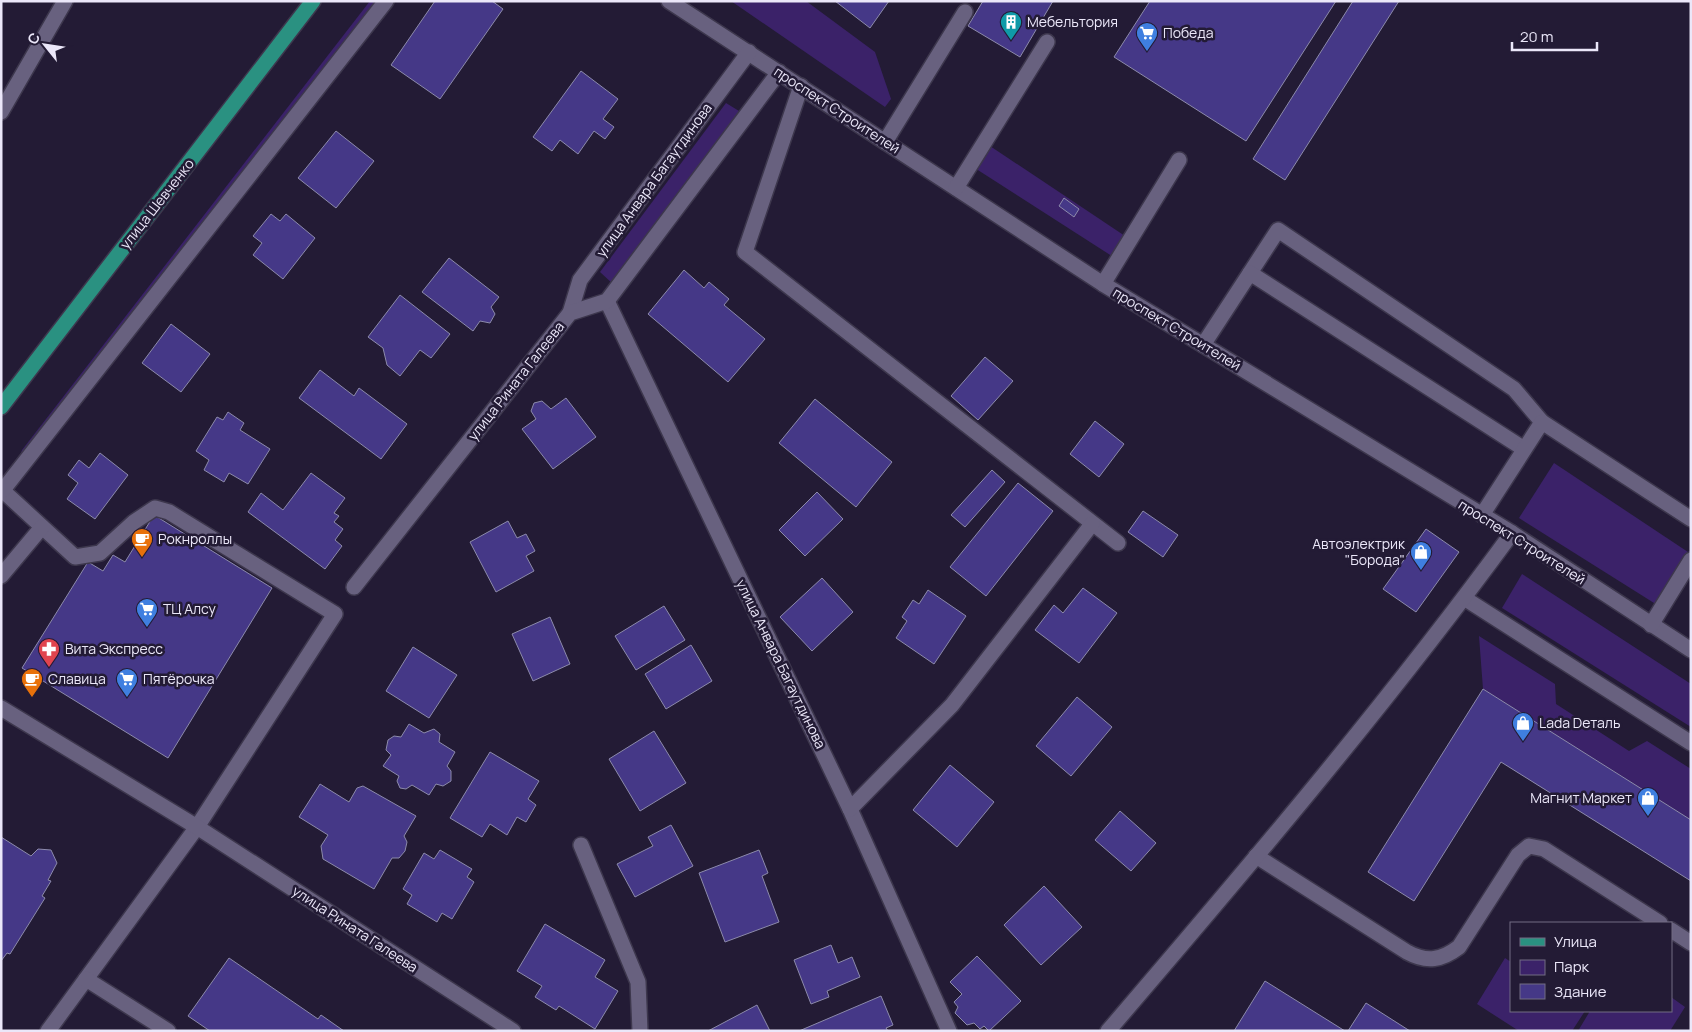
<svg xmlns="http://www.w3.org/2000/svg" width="1692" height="1032" viewBox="0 0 1692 1032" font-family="Manrope,sans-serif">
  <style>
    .green { fill: #3b2269 }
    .building { fill: #453887; stroke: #8c8aab }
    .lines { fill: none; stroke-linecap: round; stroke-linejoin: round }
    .minor-casing { stroke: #3d374d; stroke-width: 18 }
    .major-casing { stroke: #3d374d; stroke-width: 18 }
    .minor { stroke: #68617f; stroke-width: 15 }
    .major { stroke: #2a9181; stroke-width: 15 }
    .labels { text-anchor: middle; stroke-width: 5; stroke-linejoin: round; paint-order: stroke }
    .poi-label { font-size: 14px; fill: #ebe7f9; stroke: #231b35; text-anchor: start }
    .street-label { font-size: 14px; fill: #ebe7f9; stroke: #231b35 }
  </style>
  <rect width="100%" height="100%" fill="#231b35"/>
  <g class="green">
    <polygon points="370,1 377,1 19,460 22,450"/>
    <polygon points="731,1 806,1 875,52 891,99 885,107"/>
    <polygon points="726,103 739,111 613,284 600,272"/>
    <polygon points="984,142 1131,240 1118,260 970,165"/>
    <polygon points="1554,463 1691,554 1662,608 1519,518"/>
    <polygon points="1522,574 1691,684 1691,727 1502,608"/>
    <polygon points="1479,636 1555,684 1556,704 1629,751 1647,741 1691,769 1691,820 1483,689"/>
    <polygon points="1505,958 1511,962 1511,1011 1585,1011 1572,1031 1519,1031 1477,1004"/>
    <polygon points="1671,997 1685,1007 1670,1031 1578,1031 1590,1011 1671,1011"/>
  </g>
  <g class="building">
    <polygon points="435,1 492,1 503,9 440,99 391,65"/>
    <polygon points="835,1 889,1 870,28"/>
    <polygon points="983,1 1053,1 1020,57 968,26"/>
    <polygon points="1150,1 1336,1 1246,141 1114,57"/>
    <polygon points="1353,1 1399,1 1285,180 1253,159"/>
    <polygon points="581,71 618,99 603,119 614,127 605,139 594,131 578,154 560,140 552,151 533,137"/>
    <polygon points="336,131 374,161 336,208 298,178"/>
    <polygon points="1064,198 1079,209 1074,217 1059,206"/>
    <polygon points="271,214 280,221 286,214 315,238 283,279 253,255 262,243 253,236"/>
    <polygon points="449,258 499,297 491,307 495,314 490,323 480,321 473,331 422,292"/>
    <polygon points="684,270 704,288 709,282 729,299 724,305 765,339 728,382 648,314"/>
    <polygon points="400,295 450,334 431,358 420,350 400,376 387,365 383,348 368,337"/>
    <polygon points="171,324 210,354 181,392 142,363"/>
    <polygon points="985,357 1013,381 978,420 951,396"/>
    <polygon points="320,370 354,396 359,388 407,424 381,459 299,398"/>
    <polygon points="566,398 596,437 553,469 522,429 536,419 531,411 534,403 542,401 551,409"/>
    <polygon points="815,399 892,462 856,507 779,443"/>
    <polygon points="228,412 244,423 240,430 270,449 248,484 229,473 224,482 204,470 209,460 196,451 217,417 223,420"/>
    <polygon points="1095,421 1124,444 1099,477 1070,454"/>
    <polygon points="100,453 128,475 95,519 67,499 78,483 68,475 79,460 89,468"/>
    <polygon points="992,470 1005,482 965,527 951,515"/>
    <polygon points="311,473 345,498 334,513 339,516 334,522 343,529 335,540 342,546 325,569 248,512 261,493 283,510"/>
    <polygon points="1018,483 1053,511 986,596 950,567"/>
    <polygon points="817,492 843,519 805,556 779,530"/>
    <polygon points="1143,511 1178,535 1163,557 1128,532"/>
    <polygon points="154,515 272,588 168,758 22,668 88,562 103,571 113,555 125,562"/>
    <polygon points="508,521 517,538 526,534 535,551 526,556 534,571 496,592 470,542"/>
    <polygon points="1426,529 1459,552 1416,612 1383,589"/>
    <polygon points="822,578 853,612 812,651 780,617"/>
    <polygon points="1083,588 1117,613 1079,663 1035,630 1054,605 1063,613"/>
    <polygon points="928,590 966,616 934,664 896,638 907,621 902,617 913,600 919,604"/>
    <polygon points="664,606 685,640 636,670 615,636"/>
    <polygon points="550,617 570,664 533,681 512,634"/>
    <polygon points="691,645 712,681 666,709 645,674"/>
    <polygon points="413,647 457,675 429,718 386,691"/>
    <polygon points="1483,689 1691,820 1691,881 1501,762 1414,901 1368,872"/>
    <polygon points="1077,697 1112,727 1071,776 1036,746"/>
    <polygon points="409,724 424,733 434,729 440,734 439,742 455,752 447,766 451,771 451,781 443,786 436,784 429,795 412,785 406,789 400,788 397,781 399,776 383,766 391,755 386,750 388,740 394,736 401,737"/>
    <polygon points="654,731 686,783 640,811 609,759"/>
    <polygon points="490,752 539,781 528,799 536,805 526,822 517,817 507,835 490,824 482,837 450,818"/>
    <polygon points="950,765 994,802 957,847 913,810"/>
    <polygon points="320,784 349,802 357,788 363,786 416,816 404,836 407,842 405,851 399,858 392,858 374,889 323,859 321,846 328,835 299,817"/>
    <polygon points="1120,811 1156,843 1131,871 1095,840"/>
    <polygon points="671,825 693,866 635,897 617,864 653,846 648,837"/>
    <polygon points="1,837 31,856 38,849 51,850 57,863 48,880 51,881 42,896 45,898 10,954 7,953 1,961"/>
    <polygon points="440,850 472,869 467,877 474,882 452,919 442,913 437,922 407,904 412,895 403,889 424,853 434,859"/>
    <polygon points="759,850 768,873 762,876 779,922 725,942 699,873"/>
    <polygon points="1044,886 1082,927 1041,965 1004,925"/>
    <polygon points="545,924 605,960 595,977 618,991 595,1029 559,1006 556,1010 535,997 542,986 517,971"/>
    <polygon points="831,945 838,963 852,957 860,977 827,991 829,997 811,1004 794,960"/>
    <polygon points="977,956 1021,1001 989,1031 984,1026 980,1029 974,1023 967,1025 955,1013 958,1007 954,1002 962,994 950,982"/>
    <polygon points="229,958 318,1019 321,1015 344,1031 210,1031 188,1016"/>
    <polygon points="1265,981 1345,1031 1234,1031"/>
    <polygon points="881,996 893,1025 886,1028 888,1031 799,1031"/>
    <polygon points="1366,1003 1410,1031 1348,1031"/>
    <polygon points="757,1005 770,1031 708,1031"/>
  </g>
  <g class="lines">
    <g class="minor-casing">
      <g id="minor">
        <polyline points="669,1 1103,284 1512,533 1691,650"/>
        <polyline points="801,86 745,252 1118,543"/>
        <polyline points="1,112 65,1"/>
        <polyline points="885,142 965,12"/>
        <polyline points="956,188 1047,42"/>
        <polyline points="1250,273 1278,230 1514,389 1542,422"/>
        <polyline points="1103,284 1179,160"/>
        <polyline points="607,301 850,809 949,1031"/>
        <polyline points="570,313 580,280 749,52"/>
        <polyline points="1203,345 1250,273 1524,449"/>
        <polyline points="1,489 75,557 100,553 134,522 155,508 169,512 335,614 197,827 48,1031"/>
        <polyline points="3,490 386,1"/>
        <polyline points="1482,515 1542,422 1691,519"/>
        <polyline points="1,576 42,527"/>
        <polyline points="354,587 570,313 607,301 779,72"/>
        <polyline points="1464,598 1691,743"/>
        <polyline points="1651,625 1691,560"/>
        <polyline points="1,708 197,827 513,1031"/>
        <polyline points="850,809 952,705 1092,524"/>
        <polyline points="581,845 638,982 640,1031"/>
        <path d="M1256 856 1407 952C1427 963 1442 960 1459 947L1518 855 1529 846 1544 849 1660 923"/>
        <polyline points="1671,930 1691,943"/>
        <polyline points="86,979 168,1031"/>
        <path d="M1108 1031C1247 869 1386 705 1512 533"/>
      </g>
    </g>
    <g class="major-casing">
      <polyline id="major" points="1,407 313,1"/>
    </g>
    <use href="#minor" class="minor"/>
    <use href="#major" class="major"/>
  </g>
  <defs>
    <g id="building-pin" transform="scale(1.125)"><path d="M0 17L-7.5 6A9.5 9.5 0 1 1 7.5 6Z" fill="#0f9aa8" stroke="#231b35"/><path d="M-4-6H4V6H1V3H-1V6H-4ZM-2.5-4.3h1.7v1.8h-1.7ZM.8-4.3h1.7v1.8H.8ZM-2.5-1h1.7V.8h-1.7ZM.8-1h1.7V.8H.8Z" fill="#fff"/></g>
    <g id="supermarket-pin" transform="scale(1.125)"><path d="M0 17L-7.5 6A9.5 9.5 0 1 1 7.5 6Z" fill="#3f7fe0" stroke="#231b35"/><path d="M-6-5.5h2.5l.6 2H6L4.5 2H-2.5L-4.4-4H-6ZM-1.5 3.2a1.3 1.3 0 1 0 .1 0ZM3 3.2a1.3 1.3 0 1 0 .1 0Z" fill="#fff"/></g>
    <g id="cafe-pin" transform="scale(1.125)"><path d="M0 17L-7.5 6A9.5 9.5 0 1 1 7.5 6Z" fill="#e8710a" stroke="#231b35"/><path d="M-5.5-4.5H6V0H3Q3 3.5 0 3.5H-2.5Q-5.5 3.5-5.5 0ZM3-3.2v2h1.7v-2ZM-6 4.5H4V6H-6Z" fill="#fff"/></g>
    <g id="shop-pin" transform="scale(1.125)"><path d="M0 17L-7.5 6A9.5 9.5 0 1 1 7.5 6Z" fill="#3f7fe0" stroke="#231b35"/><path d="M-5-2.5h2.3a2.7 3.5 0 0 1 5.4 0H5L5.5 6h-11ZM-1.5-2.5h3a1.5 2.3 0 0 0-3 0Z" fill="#fff"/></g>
    <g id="pharmacy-pin" transform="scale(1.125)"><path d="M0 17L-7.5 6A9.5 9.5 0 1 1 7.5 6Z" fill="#e0444e" stroke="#231b35"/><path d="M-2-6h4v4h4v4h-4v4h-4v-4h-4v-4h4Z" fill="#fff"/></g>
  </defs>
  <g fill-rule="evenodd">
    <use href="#building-pin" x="1011" y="22"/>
    <use href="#supermarket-pin" x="1147" y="33"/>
    <use href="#cafe-pin" x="142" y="539"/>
    <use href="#shop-pin" x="1421" y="552"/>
    <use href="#supermarket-pin" x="147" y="609"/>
    <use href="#pharmacy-pin" x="49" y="649"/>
    <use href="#cafe-pin" x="32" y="679"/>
    <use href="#supermarket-pin" x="127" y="679"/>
    <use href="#shop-pin" x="1523" y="723"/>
    <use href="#shop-pin" x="1648" y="798"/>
  </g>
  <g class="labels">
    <g class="poi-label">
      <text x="1027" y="27">Мебельтория</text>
      <text x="1163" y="38">Победа</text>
      <text x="158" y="544">Рокнроллы</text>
      <text x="1405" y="549" text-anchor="end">Автоэлектрик<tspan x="1405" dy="16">"Борода"</tspan></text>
      <text x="163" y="614">ТЦ Алсу</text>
      <text x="65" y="654">Вита Экспресс</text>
      <text x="48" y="684">Славица</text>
      <text x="143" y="684">Пятёрочка</text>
      <text x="1539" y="728">Lada Dеталь</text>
      <text x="1632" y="803" text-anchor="end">Магнит Маркет</text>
    </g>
    <g class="street-label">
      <text transform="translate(837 110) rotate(33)" y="5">проспект Строителей</text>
      <text transform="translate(654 180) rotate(-54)" y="5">улица Анвара Багаутдинова</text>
      <text transform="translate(157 204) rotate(-52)" y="5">улица Шевченко</text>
      <text transform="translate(1177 329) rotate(31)" y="5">проспект Строителей</text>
      <text transform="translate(516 381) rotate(-52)" y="5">улица Рината Галеева</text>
      <text transform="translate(1522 542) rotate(32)" y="5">проспект Строителей</text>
      <text transform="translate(781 664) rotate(64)" y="5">улица Анвара Багаутдинова</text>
      <text transform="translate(355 929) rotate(33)" y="5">улица Рината Галеева</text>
    </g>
  </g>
  <rect width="1692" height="1032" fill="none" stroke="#ebe7f9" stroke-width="5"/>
  <rect x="1510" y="922" width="162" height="90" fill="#231b35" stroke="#736d83"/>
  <rect x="1520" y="938" width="25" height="8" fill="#2a9181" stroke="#736d83"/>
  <text x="1554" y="947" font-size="15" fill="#ebe7f9">Улица</text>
  <rect x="1520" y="960" width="25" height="15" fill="#3b2269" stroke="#736d83"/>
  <text x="1554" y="972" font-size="15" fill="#ebe7f9">Парк</text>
  <rect x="1520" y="984" width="25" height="15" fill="#453887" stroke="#736d83"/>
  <text x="1554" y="997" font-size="15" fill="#ebe7f9">Здание</text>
  <g transform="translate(45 45) rotate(300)" stroke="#231b35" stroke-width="4" paint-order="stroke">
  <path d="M0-4L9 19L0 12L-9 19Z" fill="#ebe7f9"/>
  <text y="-8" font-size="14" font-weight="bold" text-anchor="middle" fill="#ebe7f9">С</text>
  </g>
  <path d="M1512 42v8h85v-8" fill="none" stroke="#ebe7f9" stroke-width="2.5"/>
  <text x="1520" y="42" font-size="15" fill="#ebe7f9" stroke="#231b35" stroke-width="4" paint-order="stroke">20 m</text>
</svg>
